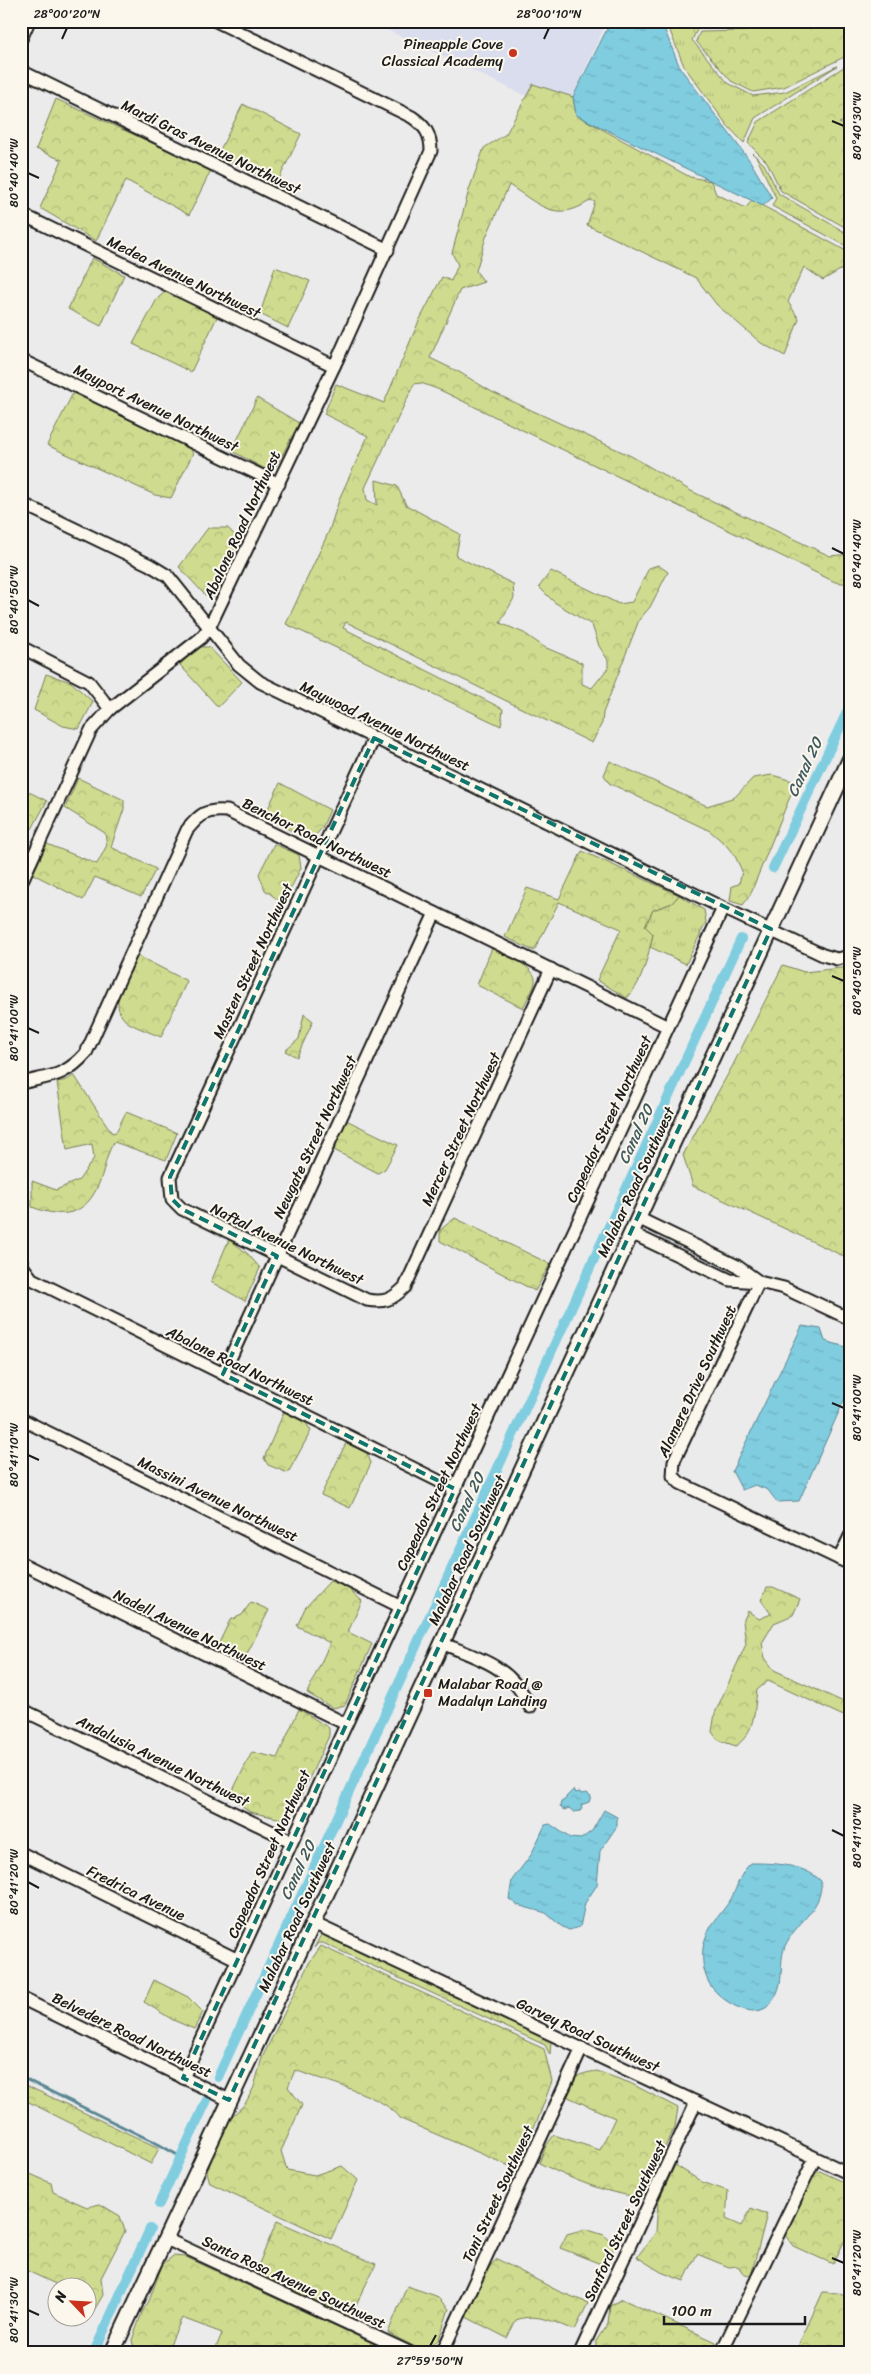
<svg xmlns="http://www.w3.org/2000/svg" width="871" height="2374" viewBox="0 0 871 2374" font-family="Sriracha,sans-serif">
  <style>
    .built { fill: #dadded }
    .grass { fill: url(#grass-tufts); stroke: #767c56 }
    .forest { fill: url(#forest-crowns); stroke: #767c56 }
    .water { fill: url(#water-ripples); stroke: #588692 }
    .lines { fill: none; stroke-linecap: round; stroke-linejoin: round }
    .stream { stroke: #588692; stroke-width: 3 }
    .canal { stroke: #80cde0; stroke-width: 10 }
    .minor-casing { stroke: #1c1c1c; stroke-width: 15 }
    .major-casing { stroke: #1c1c1c; stroke-width: 18 }
    .minor { stroke: #fbf7ec; stroke-width: 11 }
    .major { stroke: #fbf7ec; stroke-width: 14 }
    .marked { fill: none; stroke: #0f766e; stroke-width: 4; stroke-dasharray: 10 6; stroke-linejoin: round }
    .ticks { fill: none; stroke: #1c1c1c; stroke-width: 2 }
    .poi-dot { fill: #c8321e; stroke: #fbf7ec; stroke-width: 2 }
    .labels { text-anchor: middle; stroke-width: 4; stroke-linejoin: round; paint-order: stroke }
    .poi-label { font-size: 15px; fill: #1c1c1c; stroke: #fbf7ec; text-anchor: end }
    .street-label { font-size: 15px; fill: #1c1c1c; stroke: #fbf7ec }
    .water-label { font-size: 16px; font-style: italic; fill: #3f5a61; stroke: #fbf7ec }
    .neatline { fill: none; stroke: #1c1c1c; stroke-width: 2 }
    .ticks-label { font-size: 12px; text-anchor: middle; fill: #1c1c1c }
  </style>
  <defs>
    <pattern id="grass-tufts" width="24" height="20" patternUnits="userSpaceOnUse" patternTransform="scale(1.25)"><rect width="24" height="20" fill="#cfdc8f"/><path d="M3 7l-1-3M5 7V3M7 7l1-3M15 17l-1-3M17 17v-4M19 17l1-3" fill="none" stroke="#b1bc7b"/></pattern>
    <pattern id="forest-crowns" width="20" height="18" patternUnits="userSpaceOnUse" patternTransform="scale(1.25)"><rect width="20" height="18" fill="#cfdc8f"/><path d="M2 6a3 3 0 1 1 6 0M12 15a3 3 0 1 1 6 0" fill="none" stroke="#b1bc7b"/></pattern>
    <pattern id="water-ripples" width="26" height="14" patternUnits="userSpaceOnUse" patternTransform="scale(1.25)"><rect width="26" height="14" fill="#80cde0"/><path d="M2 4q2-2 4 0t4 0M15 11q2-2 4 0t4 0" fill="none" stroke="#6eafc0"/></pattern>
  </defs>
  <rect width="100%" height="100%" fill="#ecebec"/>
  <filter id="ink" filterUnits="userSpaceOnUse"><feTurbulence type="fractalNoise" baseFrequency=".02" numOctaves="2"/><feDisplacementMap in="SourceGraphic" scale="10" xChannelSelector="R" yChannelSelector="G"/><feConvolveMatrix kernelMatrix="1 2 1 2 8 2 1 2 1" color-interpolation-filters="sRGB"/></filter>
  <g filter="url(#ink)">
    <polygon class="built" points="368,21 607,21 573,97 533,84 528,97"/>
    <g class="grass">
      <polygon points="666,21 743,21 742,27 698,28 692,40 728,83 753,96 785,92 837,66 755,118 744,143 727,125 684,66"/>
      <polygon points="752,153 764,164 779,194 850,235 850,248 772,206 776,198 757,158"/>
      <polygon points="679,895 704,910 706,922 686,964 650,947 653,934 645,926 653,910 672,903"/>
      <polygon points="154,1980 188,1997 203,2012 194,2029 173,2020 144,2002"/>
    </g>
    <g class="forest">
      <polygon points="748,21 850,21 850,54 784,87 753,92 731,81 696,41 700,32 745,31"/>
      <polygon points="850,63 850,119 839,123 850,128 850,230 781,191 767,162 748,143 758,122"/>
      <path d="M533 84 573 97 576 115 690 177 711 181 716 194 746 208 752 200 850 253V272L842 269 823 280 804 267 788 302 799 319 785 356 761 343 717 305 696 278 587 225 595 202 591 200C556 224 540 205 509 185L486 237 476 271 484 282 460 290 430 358 459 372 492 392 631 456 691 491 830 556 850 554V584L835 582 440 390 421 383 414 384 365 488 367 500 377 505 376 480 397 486 406 505 460 534 456 556 513 584 514 598 500 623 524 633 544 647 582 663V684L592 688 608 668V660L599 646 592 625 554 602 539 587 551 571 619 604 632 602 649 568 658 565 668 572 650 607 639 620 603 713 602 723 592 743 346 622 343 628 503 709 501 726 286 624 329 531 340 497 368 436 324 414 336 384 384 403 418 323 442 277 451 281 458 265 452 253 469 190 484 148 506 134Z"/>
      <polygon points="56,99 211,170 189,215 126,180 96,241 40,208 62,160 36,149"/>
      <polygon points="243,104 301,134 277,183 228,161 220,150"/>
      <polygon points="92,258 124,275 101,326 68,309"/>
      <polygon points="275,267 310,281 288,328 260,314"/>
      <polygon points="167,290 217,317 191,372 133,344 157,299"/>
      <polygon points="73,393 186,445 193,453 171,498 155,495 47,445"/>
      <polygon points="257,398 299,423 277,465 265,469 232,451"/>
      <polygon points="208,528 228,528 239,540 213,597 205,595 179,567"/>
      <polygon points="196,647 209,647 242,682 218,707 180,665"/>
      <polygon points="46,674 71,682 93,702 79,729 63,726 34,710"/>
      <polygon points="610,761 707,806 735,797 753,778 772,775 796,782 750,895 743,905 730,901 732,886 739,884 742,871 735,856 725,844 710,831 609,783 604,775"/>
      <polygon points="78,778 124,800 124,809 111,847 156,869 141,897 95,877 83,900 33,874 47,844 97,864 107,845 105,833 65,808"/>
      <polygon points="280,783 330,810 322,828 313,838 304,837 264,817"/>
      <polygon points="21,788 47,801 32,829 21,822"/>
      <polygon points="274,844 299,855 301,868 286,898 281,902 265,890 259,874"/>
      <path d="M582 851 679 895 672 903 653 910 645 926 653 934C648 955 643 983 627 998L597 980 621 929 559 902 534 951 505 937 527 888 559 899Z"/>
      <path d="M492 948C503 954 538 967 535 982 534 990 526 1000 523 1008L477 985Z"/>
      <path d="M136 955 187 981 161 1037C152 1033 131 1026 125 1020 107 1003 128 972 136 955Z"/>
      <polygon points="783,965 804,972 850,967 850,1259 693,1186 683,1155 733,1065"/>
      <polygon points="304,1014 313,1021 297,1057 285,1051 299,1039"/>
      <path d="M74 1075 112 1133 116 1132 126 1112 177 1133 166 1160 114 1142C107 1153 106 1163 102 1175 90 1213 68 1221 32 1207V1181L56 1190 79 1180 94 1158 92 1144 67 1150 57 1082 67 1080Z"/>
      <polygon points="346,1120 398,1145 385,1169 378,1173 334,1150"/>
      <polygon points="455,1218 550,1264 535,1291 440,1241 440,1230"/>
      <polygon points="229,1239 248,1254 260,1268 245,1301 211,1282"/>
      <polygon points="21,1280 30,1290 21,1309"/>
      <polygon points="284,1412 306,1423 311,1431 288,1473 268,1465 264,1458"/>
      <polygon points="346,1443 367,1453 371,1463 350,1508 321,1495"/>
      <polygon points="330,1581 348,1588 362,1601 348,1632 372,1644 345,1705 333,1708 307,1693 330,1643 297,1626 305,1608"/>
      <path d="M767 1587H773L800 1599 793 1615 774 1623 762 1643 765 1658 774 1670 850 1705V1719L768 1681 757 1690C754 1713 755 1732 736 1746L718 1740 712 1732 715 1713 746 1644 743 1621 748 1611 759 1619 771 1614 761 1600Z"/>
      <polygon points="251,1602 269,1610 244,1660 218,1645 230,1620 242,1615"/>
      <polygon points="299,1709 329,1728 329,1736 294,1811 282,1819 250,1812 230,1796 252,1752 277,1758"/>
      <polygon points="322,1933 551,2041 550,2055 545,2045 323,1943 318,1943 314,1948"/>
      <path d="M321 1946 544 2049 552 2081 538 2119 514 2168 401 2119C385 2095 323 2081 295 2070L288 2087 302 2105 281 2151 287 2170 315 2175 342 2166 358 2180 331 2239 210 2183 207 2172 225 2123 245 2104 254 2087 262 2058 309 1963Z"/>
      <path d="M597 2071 630 2083 678 2108 675 2127 640 2197C603 2193 572 2179 539 2163L546 2146 554 2135 600 2150 615 2118 566 2096C573 2076 577 2074 597 2071Z"/>
      <polygon points="21,2083 159,2148 151,2164 21,2098"/>
      <polygon points="675,2165 702,2182 728,2191 726,2219 742,2226 751,2208 767,2214 751,2276 743,2273 738,2266 729,2267 697,2254 684,2281 661,2272 637,2257 656,2232 658,2202"/>
      <polygon points="21,2170 51,2183 53,2192 87,2207 100,2204 120,2216 125,2231 101,2278 103,2295 93,2312 88,2312 88,2286 60,2286 21,2268"/>
      <polygon points="820,2171 850,2185 850,2230 833,2264 793,2246 785,2235 812,2175"/>
      <polygon points="277,2221 376,2264 350,2317 255,2273"/>
      <polygon points="585,2229 604,2235 615,2245 606,2266 560,2248 567,2234"/>
      <polygon points="173,2256 186,2257 394,2353 257,2353 247,2348 244,2353 214,2353 222,2333 182,2318 166,2353 135,2353 132,2340 143,2310 149,2301 162,2265"/>
      <path d="M497 2259 558 2291 588 2303 575 2330C556 2323 537 2312 516 2320L507 2338 466 2317 489 2267Z"/>
      <polygon points="407,2286 436,2296 449,2309 439,2339 430,2347 415,2347 388,2333"/>
      <polygon points="823,2292 838,2293 850,2299 850,2353 795,2353"/>
      <polygon points="622,2299 716,2342 712,2353 596,2353 596,2341 608,2323 610,2306"/>
    </g>
    <g class="water">
      <polygon points="611,21 661,21 680,68 750,161 772,198 763,206 576,115 573,97"/>
      <polygon points="802,1326 821,1329 825,1341 850,1348 850,1387 799,1501 777,1502 768,1490 755,1485 742,1490 732,1471"/>
      <polygon points="573,1790 576,1793 580,1792 581,1794 587,1793 591,1796 589,1802 581,1805 582,1809 580,1811 574,1812 569,1808 564,1810 560,1807 561,1802 566,1799 566,1797"/>
      <polygon points="604,1810 617,1817 617,1826 600,1851 597,1885 585,1903 580,1927 569,1930 561,1926 546,1913 517,1905 509,1899 512,1880 531,1855 545,1825 550,1824 570,1838 581,1839 592,1831"/>
      <path d="M751 1863C774 1863 804 1864 821 1881 823 1908 799 1920 787 1942 776 1962 788 1981 771 2003 755 2024 716 1999 708 1981 703 1970 702 1960 703 1948 706 1927 720 1916 731 1899 738 1886 739 1874 751 1863Z"/>
    </g>
    <g class="lines">
      <polyline class="stream" points="21,2077 158,2144 181,2157"/>
      <g class="canal">
        <polyline points="773,868 850,706"/>
        <polyline points="218,2077 741,939"/>
        <polyline points="159,2204 207,2100"/>
        <polyline points="95,2350 150,2229"/>
      </g>
      <g class="minor-casing">
        <g id="minor">
          <polyline points="21,39 29,21"/>
          <polyline points="21,71 388,250"/>
          <polyline points="21,214 334,366"/>
          <polyline points="21,360 279,484"/>
          <polyline points="21,503 150,565 168,576 239,665 260,682 723,908 823,955 837,959 850,956"/>
          <polyline points="21,647 89,682 110,709"/>
          <path d="M374 738 170 1177 172 1199 182 1209 367 1300C384 1303 392 1300 405 1287L551 969"/>
          <path d="M21 883 91 730 110 709 201 638 209 628 338 358 431 151C431 134 425 126 412 117L216 21"/>
          <path d="M21 1083C50 1076 65 1077 86 1053L187 830C200 814 206 809 227 811L668 1027"/>
          <polyline points="638,1218 737,1266 758,1281"/>
          <polyline points="631,1233 730,1280 759,1282 784,1288 850,1319"/>
          <polyline points="21,1260 23,1267 32,1279 455,1489"/>
          <polyline points="759,1282 674,1461 673,1476 680,1483 850,1564"/>
          <polyline points="223,1374 435,913"/>
          <polyline points="21,1419 401,1607"/>
          <polyline points="839,1559 850,1536"/>
          <polyline points="21,1563 346,1724"/>
          <path d="M441 1643C481 1659 511 1666 530 1707"/>
          <polyline points="21,1709 291,1841"/>
          <polyline points="21,1853 238,1960"/>
          <polyline points="313,1923 850,2174"/>
          <polyline points="21,1998 229,2100"/>
          <polyline points="183,2078 723,908"/>
          <polyline points="166,2239 411,2353"/>
          <polyline points="442,2353 582,2048"/>
          <polyline points="580,2353 696,2102"/>
          <polyline points="721,2353 815,2158"/>
        </g>
      </g>
      <g class="major-casing">
        <polyline id="major" points="112,2353 313,1923 850,759"/>
      </g>
      <use href="#minor" class="minor"/>
      <use href="#major" class="major"/>
    </g>
  </g>
  <path class="marked" d="M374 738 771 929 229 2100 183 2078 455 1489 223 1374 277 1256 182 1209 172 1199 170 1177Z"/>
  <path class="ticks" d="M62 39 67 28M544 39 549 28M832 121 844 126M28 173 39 178M832 548 844 554M28 600 39 606M832 976 844 981M28 1028 39 1033M832 1403 844 1408M28 1455 39 1460M832 1830 844 1836M28 1882 39 1888M832 2258 844 2263M28 2310 39 2315M430 2346 436 2335"/>
  <g class="poi-dot">
    <circle cx="513" cy="53" r="5"/>
    <rect x="423" y="1688" width="10" height="10" rx="2.5"/>
  </g>
  <g class="labels">
    <g class="poi-label">
      <text x="503" y="49">Pineapple Cove<tspan x="503" dy="17">Classical Academy</tspan></text>
      <text x="438" y="1689" text-anchor="start">Malabar Road @<tspan x="438" dy="17">Madalyn Landing</tspan></text>
    </g>
    <g class="street-label">
      <text transform="translate(211 147) rotate(26)" y="5">Mardi Gras Avenue Northwest</text>
      <text transform="translate(184 277) rotate(26)" y="5">Medea Avenue Northwest</text>
      <text transform="translate(156 408) rotate(26)" y="5">Mayport Avenue Northwest</text>
      <text transform="translate(242 525) rotate(-65)" y="5">Abalone Road Northwest</text>
      <text transform="translate(385 726) rotate(26)" y="5">Maywood Avenue Northwest</text>
      <text transform="translate(317 838) rotate(26)" y="5">Benchor Road Northwest</text>
      <text transform="translate(253 961) rotate(-65)" y="5">Masten Street Northwest</text>
      <text transform="translate(609 1119) rotate(-65)" y="5">Capeador Street Northwest</text>
      <text transform="translate(461 1129) rotate(-65)" y="5">Mercer Street Northwest</text>
      <text transform="translate(315 1137) rotate(-65)" y="5">Newgate Street Northwest</text>
      <text transform="translate(636 1182) rotate(-65)" y="5">Malabar Road Southwest</text>
      <text transform="translate(287 1244) rotate(26)" y="5">Naftal Avenue Northwest</text>
      <text transform="translate(240 1366) rotate(26)" y="5">Abalone Road Northwest</text>
      <text transform="translate(697 1381) rotate(-65)" y="5">Alamere Drive Southwest</text>
      <text transform="translate(439 1487) rotate(-65)" y="5">Capeador Street Northwest</text>
      <text transform="translate(218 1499) rotate(26)" y="5">Massini Avenue Northwest</text>
      <text transform="translate(467 1550) rotate(-65)" y="5">Malabar Road Southwest</text>
      <text transform="translate(190 1630) rotate(26)" y="5">Nadell Avenue Northwest</text>
      <text transform="translate(163 1761) rotate(26)" y="5">Andalusia Avenue Northwest</text>
      <text transform="translate(269 1854) rotate(-66)" y="5">Capeador Street Northwest</text>
      <text transform="translate(136 1893) rotate(26)" y="5">Fredrica Avenue</text>
      <text transform="translate(297 1917) rotate(-65)" y="5">Malabar Road Southwest</text>
      <text transform="translate(132 2035) rotate(26)" y="5">Belvedere Road Northwest</text>
      <text transform="translate(588 2035) rotate(25)" y="5">Garvey Road Southwest</text>
      <text transform="translate(498 2194) rotate(-65)" y="5">Toni Street Southwest</text>
      <text transform="translate(625 2221) rotate(-65)" y="5">Sanford Street Southwest</text>
      <text transform="translate(294 2282) rotate(25)" y="5">Santa Rosa Avenue Southwest</text>
    </g>
    <g class="water-label">
      <text transform="translate(804 767) rotate(-65)" y="6">Canal 20</text>
      <text transform="translate(635 1134) rotate(-65)" y="6">Canal 20</text>
      <text transform="translate(466 1502) rotate(-65)" y="6">Canal 20</text>
      <text transform="translate(297 1870) rotate(-65)" y="6">Canal 20</text>
    </g>
  </g>
  <rect width="871" height="2374" fill="none" stroke="#fbf7ec" stroke-width="55"/>
  <g transform="translate(72 2302) rotate(295)"><circle r="24" fill="#fbf7ec" stroke="#a29f99"/>
  <path d="M0-4L9 19L0 12L-9 19Z" fill="#c8321e"/>
  <text y="-8" font-size="14" font-weight="bold" text-anchor="middle" fill="#1c1c1c">N</text>
  </g>
  <path d="M664 2316v8h141v-8" fill="none" stroke="#1c1c1c" stroke-width="2.5"/>
  <text x="671" y="2316" font-size="15" fill="#1c1c1c" stroke="#fbf7ec" stroke-width="4" paint-order="stroke">100 m</text>
  <rect x="28" y="28" width="816" height="2318" class="neatline"/>
  <g class="ticks-label">
    <text x="67" y="18">28°00'20"N</text>
    <text x="549" y="18">28°00'10"N</text>
    <text transform="translate(857 126) rotate(-90)" y="4">80°40'30"W</text>
    <text transform="translate(14 173) rotate(-90)" y="4">80°40'40"W</text>
    <text transform="translate(857 554) rotate(-90)" y="4">80°40'40"W</text>
    <text transform="translate(14 600) rotate(-90)" y="4">80°40'50"W</text>
    <text transform="translate(857 981) rotate(-90)" y="4">80°40'50"W</text>
    <text transform="translate(14 1028) rotate(-90)" y="4">80°41'00"W</text>
    <text transform="translate(857 1408) rotate(-90)" y="4">80°41'00"W</text>
    <text transform="translate(14 1455) rotate(-90)" y="4">80°41'10"W</text>
    <text transform="translate(857 1836) rotate(-90)" y="4">80°41'10"W</text>
    <text transform="translate(14 1882) rotate(-90)" y="4">80°41'20"W</text>
    <text transform="translate(857 2263) rotate(-90)" y="4">80°41'20"W</text>
    <text transform="translate(14 2310) rotate(-90)" y="4">80°41'30"W</text>
    <text x="430" y="2365">27°59'50"N</text>
  </g>
</svg>
